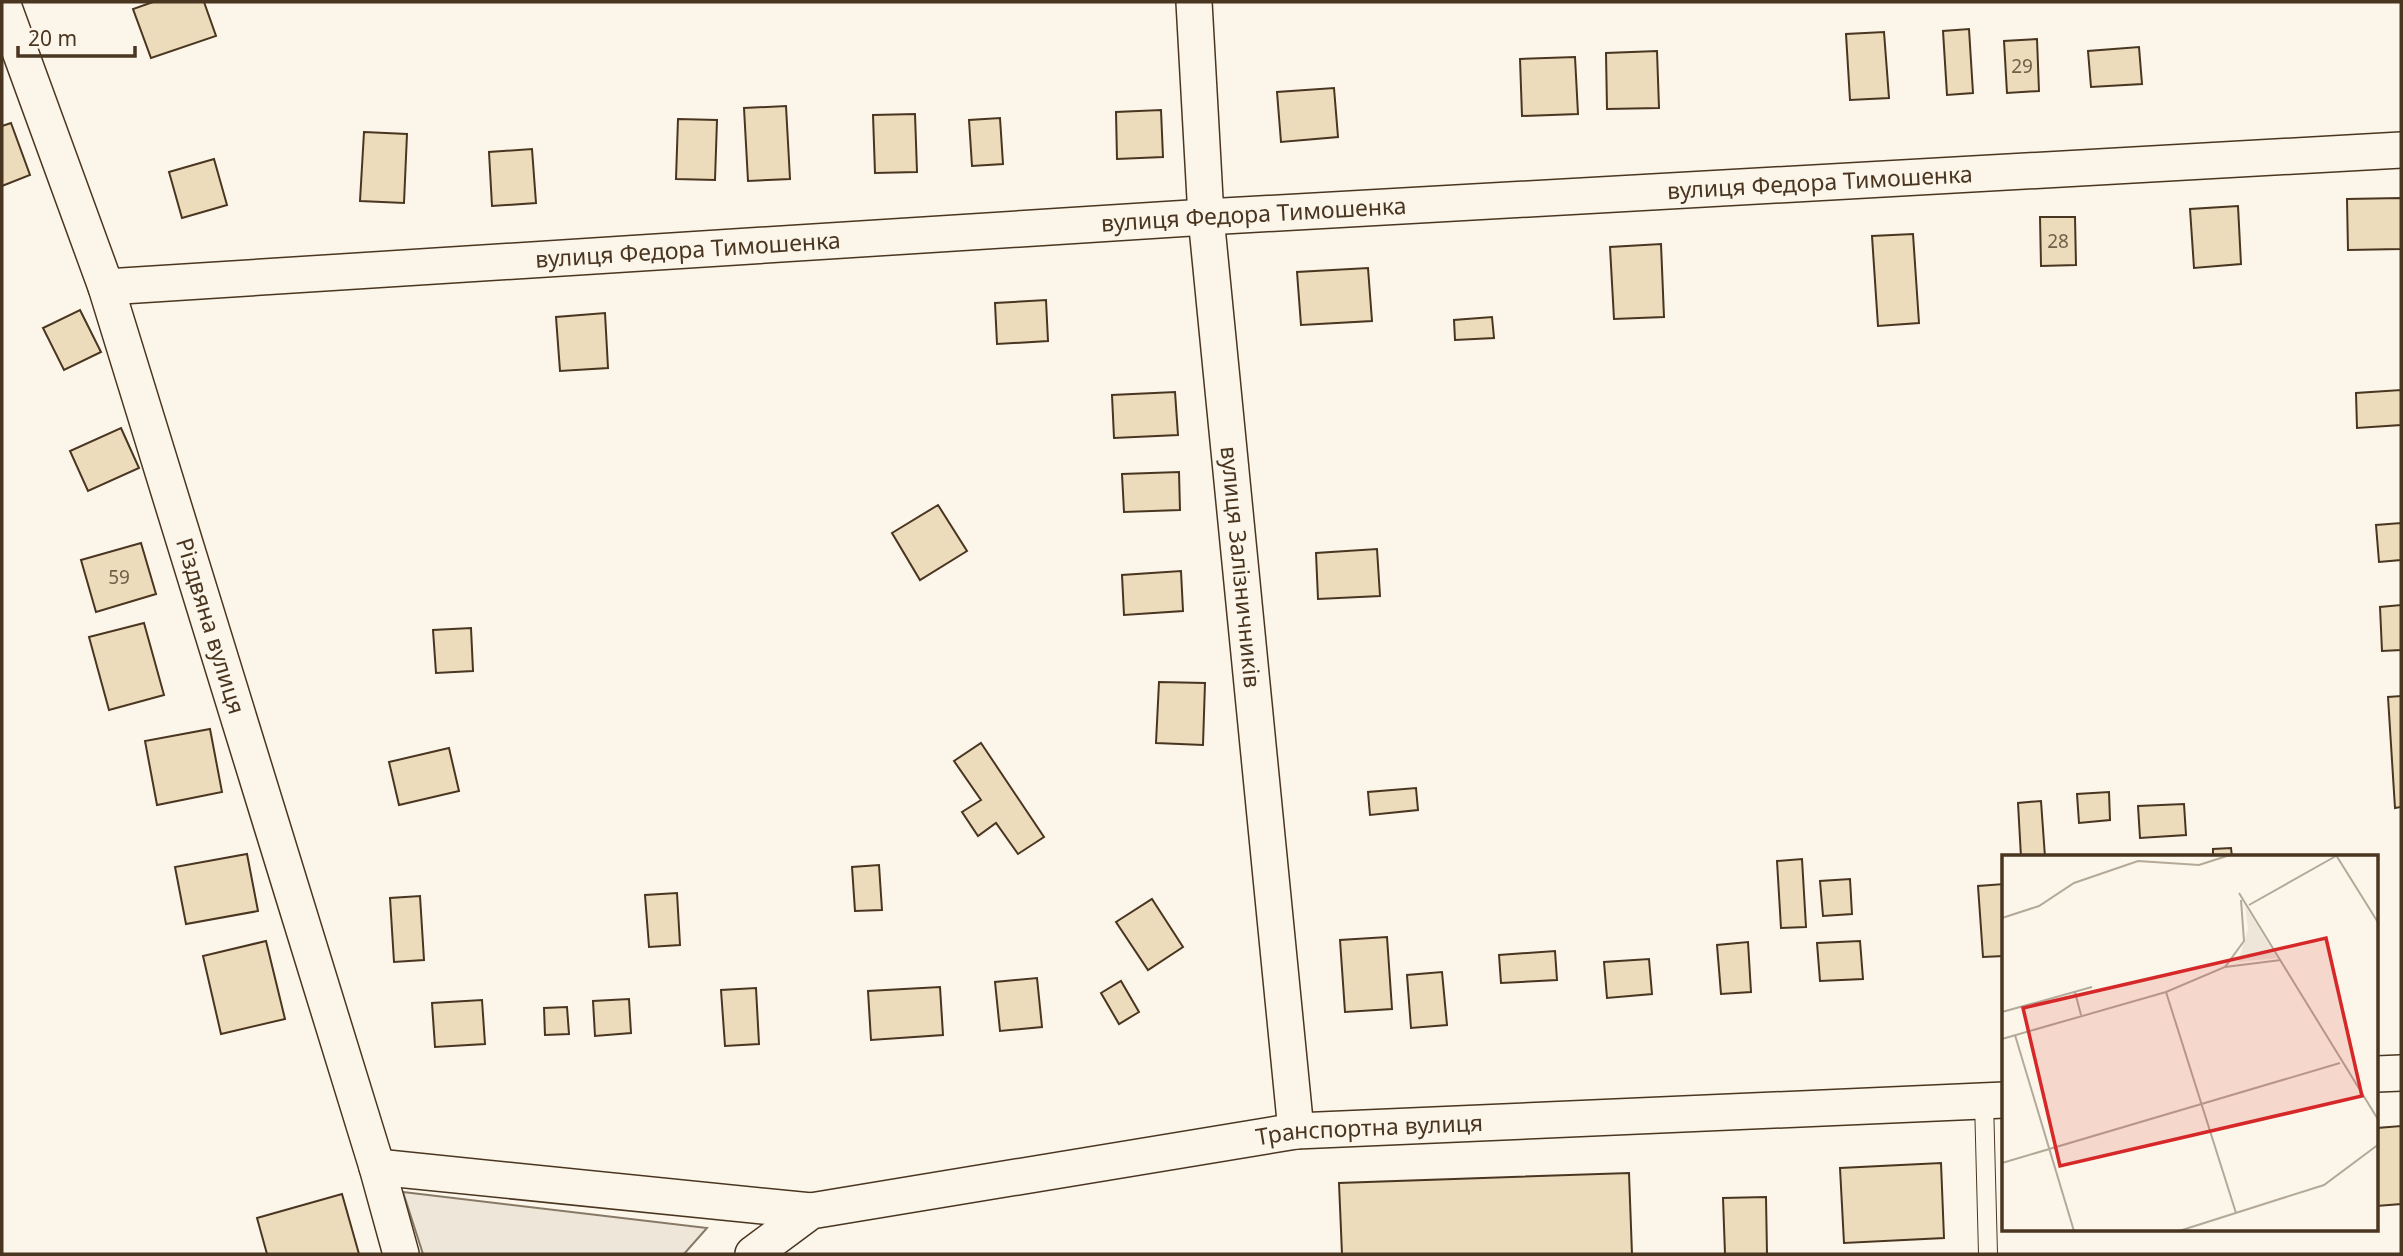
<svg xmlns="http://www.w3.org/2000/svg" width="2403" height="1256" viewBox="0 0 2403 1256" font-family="'Noto Sans',sans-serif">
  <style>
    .green { fill: #ede6d9; stroke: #887966; stroke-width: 2 }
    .building { fill: #ecdcbc; stroke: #4a3520; stroke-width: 2 }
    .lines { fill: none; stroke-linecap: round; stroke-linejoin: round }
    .lane-casing { stroke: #4a3520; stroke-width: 20 }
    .street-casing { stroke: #4a3520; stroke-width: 38 }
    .lane { stroke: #fbf6e9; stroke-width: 18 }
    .street { stroke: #fbf6e9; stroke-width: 35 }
    .labels { text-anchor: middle; stroke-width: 5; stroke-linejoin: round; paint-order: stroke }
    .number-label { font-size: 19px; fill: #725f47 }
    .street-label { font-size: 23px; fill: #4a3520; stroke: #fbf6e9 }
    .inset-road { fill: none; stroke: #b4a999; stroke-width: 2 }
    .view { fill: #d62828; fill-opacity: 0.15; stroke: #d62828; stroke-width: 3.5 }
    .inset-edge { fill: none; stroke: #4a3520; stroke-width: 3.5 }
  </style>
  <rect width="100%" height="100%" fill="#fbf6e9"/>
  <polygon class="green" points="403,1192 707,1228 684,1254 423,1254"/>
  <g class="building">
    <polygon points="153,2 204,2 216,36 151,58 133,9"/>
    <polygon points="1969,29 1973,93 1947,95 1943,31"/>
    <polygon points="1884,32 1889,98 1850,100 1846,34"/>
    <polygon points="2037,39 2039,91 2007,93 2004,41"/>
    <polygon points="2139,47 2142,84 2091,87 2088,51"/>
    <polygon points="1657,51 1659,108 1607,109 1606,53"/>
    <polygon points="1575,57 1578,114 1522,116 1520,59"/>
    <polygon points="1334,88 1338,137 1281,142 1277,92"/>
    <polygon points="786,106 790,179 748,181 744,108"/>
    <polygon points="1161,110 1163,157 1117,159 1116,112"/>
    <polygon points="915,114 917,172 875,173 873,115"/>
    <polygon points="1000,118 1003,164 972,166 969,120"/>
    <polygon points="678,119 717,120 715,180 676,179"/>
    <polygon points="11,123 30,175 2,186 2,126"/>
    <polygon points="364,132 407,134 404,203 360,201"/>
    <polygon points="532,149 536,203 492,206 489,152"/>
    <polygon points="214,159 227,205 182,218 169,172"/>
    <polygon points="2401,198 2401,249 2348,250 2347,199"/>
    <polygon points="2238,206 2241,264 2194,268 2190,209"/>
    <polygon points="2040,217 2075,217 2076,265 2041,266"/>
    <polygon points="1913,234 1919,323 1878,326 1872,236"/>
    <polygon points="1661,244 1664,317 1614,319 1610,247"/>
    <polygon points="1368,268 1372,321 1301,325 1297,272"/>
    <polygon points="1046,300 1048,341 997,344 995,303"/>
    <polygon points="80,310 101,352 64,370 43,328"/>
    <polygon points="605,313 608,368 560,371 556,317"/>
    <polygon points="1492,317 1494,338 1455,340 1454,320"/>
    <polygon points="2401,390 2401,425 2357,428 2356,393"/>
    <polygon points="1175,392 1178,435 1114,438 1112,395"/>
    <polygon points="121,428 139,468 88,491 70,451"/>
    <polygon points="1179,472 1180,510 1124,512 1122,474"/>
    <polygon points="938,505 967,551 920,580 892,533"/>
    <polygon points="2401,523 2401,560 2379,562 2376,525"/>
    <polygon points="141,543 156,594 96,612 81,560"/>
    <polygon points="1377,549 1380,596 1318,599 1316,553"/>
    <polygon points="1181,571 1183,611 1124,615 1122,575"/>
    <polygon points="2401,605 2401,650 2382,651 2380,607"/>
    <polygon points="144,623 164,695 109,710 89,637"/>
    <polygon points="471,628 473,671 436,673 433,630"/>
    <polygon points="1159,682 1205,683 1203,745 1156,743"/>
    <polygon points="2401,696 2401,807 2395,808 2388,697"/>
    <polygon points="210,729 222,792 157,805 145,741"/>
    <polygon points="981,743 1044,837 1018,854 996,823 978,836 962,812 981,800 954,761"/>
    <polygon points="449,748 459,791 399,805 389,762"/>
    <polygon points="1416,788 1418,810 1370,815 1368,792"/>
    <polygon points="2109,792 2110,820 2079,823 2077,794"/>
    <polygon points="2041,801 2045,857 2021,857 2018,803"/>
    <polygon points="2184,804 2186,835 2140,838 2138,806"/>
    <polygon points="2231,848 2232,857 2213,857 2213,849"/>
    <polygon points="247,854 258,911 186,924 175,867"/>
    <polygon points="1802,859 1806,927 1781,928 1777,861"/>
    <polygon points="879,865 882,910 855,911 852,867"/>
    <polygon points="1850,879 1852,914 1823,916 1820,881"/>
    <polygon points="2004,884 2004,956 1983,957 1978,886"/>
    <polygon points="677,893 680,945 649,947 645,895"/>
    <polygon points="420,896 424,960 394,962 390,898"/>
    <polygon points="1152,899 1183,947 1148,970 1116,922"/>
    <polygon points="1387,937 1392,1009 1345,1012 1340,940"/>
    <polygon points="266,941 285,1019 221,1034 203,956"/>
    <polygon points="1860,941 1863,979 1820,981 1817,943"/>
    <polygon points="1748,942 1751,992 1721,994 1717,945"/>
    <polygon points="1555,951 1557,980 1501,983 1499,955"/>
    <polygon points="1649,959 1652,994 1607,998 1604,962"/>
    <polygon points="1442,972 1447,1025 1411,1028 1407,975"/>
    <polygon points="1037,978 1042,1027 1000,1031 995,982"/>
    <polygon points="1121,981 1139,1012 1119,1024 1101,993"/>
    <polygon points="940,987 943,1035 871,1040 868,991"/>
    <polygon points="756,988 759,1044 725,1046 721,990"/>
    <polygon points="629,999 631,1033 595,1036 593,1001"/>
    <polygon points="482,1000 485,1044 435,1047 432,1003"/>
    <polygon points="567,1007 569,1034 545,1035 544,1008"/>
    <polygon points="2401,1126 2401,1204 2377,1206 2377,1128"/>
    <polygon points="1941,1163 1944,1238 1844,1243 1840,1168"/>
    <polygon points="1629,1173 1632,1254 1342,1254 1339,1183"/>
    <polygon points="342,1194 359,1254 267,1254 257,1218"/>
    <polygon points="1766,1197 1767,1254 1725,1254 1723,1198"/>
  </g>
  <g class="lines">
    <g class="lane-casing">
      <polyline id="lane" points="1984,1101 1988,1254"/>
    </g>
    <g class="street-casing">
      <g id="street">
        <path id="s1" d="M2 2 106 287 377 1167 401 1254"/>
        <path id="s2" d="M1194 2 1206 217 1296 1131"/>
        <path id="s3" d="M106 287 1206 217 2401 150"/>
        <polyline points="2377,1074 2401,1073"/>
        <polyline points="377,1167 811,1211"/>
        <path id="s4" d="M753 1254 811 1211 1296 1131 2004 1100"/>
      </g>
    </g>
    <use href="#lane" class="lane"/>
    <use href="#street" class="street"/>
  </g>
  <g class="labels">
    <g class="number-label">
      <text x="2022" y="73">29</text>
      <text x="2058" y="248">28</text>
      <text x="119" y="584">59</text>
    </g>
    <g class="street-label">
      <text dy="8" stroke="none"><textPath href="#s3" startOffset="1717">вулиця Федора Тимошенка</textPath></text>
      <text dy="8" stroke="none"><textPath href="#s3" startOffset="1150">вулиця Федора Тимошенка</textPath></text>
      <text dy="8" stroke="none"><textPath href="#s3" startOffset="583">вулиця Федора Тимошенка</textPath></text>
      <text dy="8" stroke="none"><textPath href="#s2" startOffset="567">вулиця Залізничників</textPath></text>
      <text dy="8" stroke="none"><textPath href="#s1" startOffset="658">Різдвяна вулиця</textPath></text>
      <text dy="8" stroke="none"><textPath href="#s4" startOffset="637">Транспортна вулиця</textPath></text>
    </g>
  </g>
  <g transform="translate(2002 855)">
    <rect width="376" height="376" fill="#fbf6e9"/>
    <path d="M243 51 275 103 236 107 246 74Z" fill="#ede6d9"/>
    <path class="inset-road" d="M334 0 377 69M237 38 377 266M247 50 334 1M0 63 37 51 72 28 136 6 197 10 228 0M223 112 279 105M73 137 79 160M164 137 234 358M0 157 90 132M13 180 72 376M0 184 164 137 223 112 242 86 239 45M0 308 338 208M177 376 322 330 377 289"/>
    <path class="view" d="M324 83 360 241 58 311 21 153Z"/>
    <rect width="376" height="376" class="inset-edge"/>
  </g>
  <rect width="2403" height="1256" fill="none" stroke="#4a3520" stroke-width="7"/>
  <path d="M18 46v10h117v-10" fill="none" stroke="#4a3520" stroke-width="3.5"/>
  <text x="28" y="46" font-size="21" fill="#4a3520" stroke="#fbf6e9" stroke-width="5" paint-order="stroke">20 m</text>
</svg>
